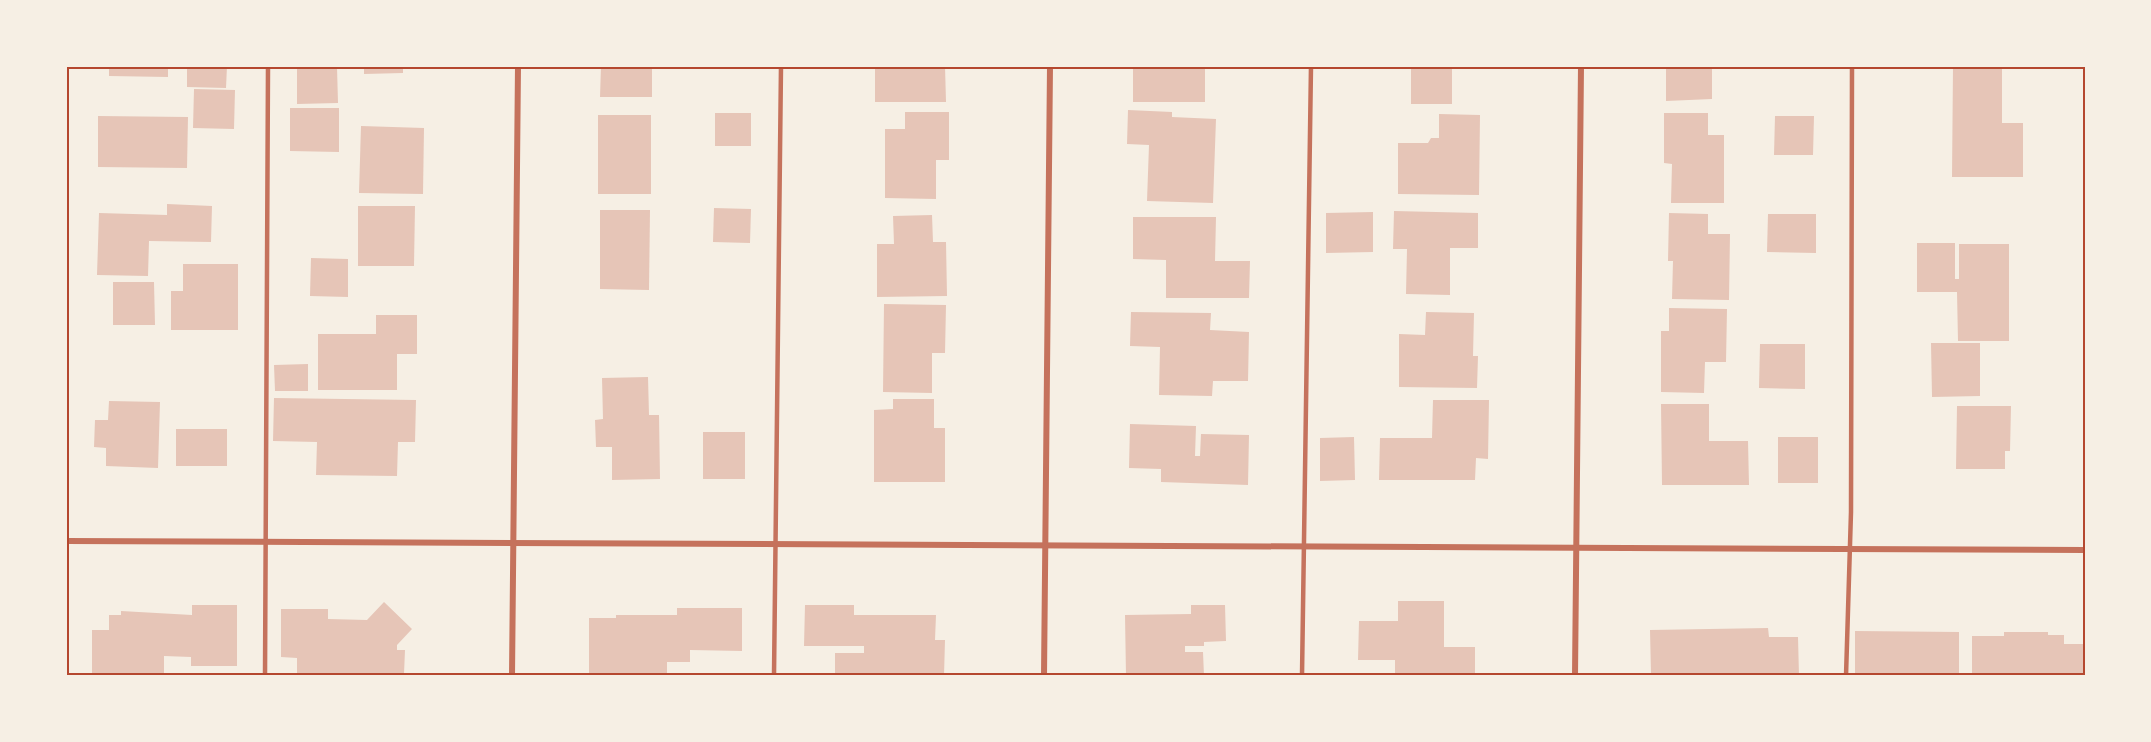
<svg xmlns="http://www.w3.org/2000/svg" width="2151" height="742" viewBox="0 0 2151 742" font-family="Signika,sans-serif">
  <style>
    .building { fill: #e6c5b7 }
    .lines { fill: none; stroke-linecap: round; stroke-linejoin: round }
    .service { stroke: #c5725c; stroke-width: 4.5 }
    .minor { stroke: #c5725c; stroke-width: 6 }
    .neatline { fill: none; stroke: #b5482f; stroke-width: 2 }
  </style>
  <rect width="100%" height="100%" fill="#f6efe4"/>
  <g class="building">
    <polygon points="109,66 168,66 168,77 109,76"/>
    <polygon points="187,66 227,66 226,88 187,87"/>
    <polygon points="364,66 403,66 403,73 364,74"/>
    <polygon points="601,66 652,66 652,97 600,97"/>
    <polygon points="875,66 945,66 946,102 875,102"/>
    <rect x="1133" y="66" width="72" height="36"/>
    <rect x="1411" y="66" width="41" height="38"/>
    <polygon points="1666,66 1712,66 1712,99 1666,101"/>
    <polygon points="337,67 338,103 297,104 297,68"/>
    <polygon points="1953,67 2002,67 2002,123 2023,123 2023,177 1952,177"/>
    <polygon points="194,89 235,90 234,129 193,128"/>
    <polygon points="290,108 339,108 339,152 290,151"/>
    <polygon points="1128,110 1172,112 1172,117 1216,119 1213,203 1147,201 1149,145 1127,144"/>
    <polygon points="905,112 949,112 949,160 936,160 936,199 885,198 885,129 905,129"/>
    <rect x="715" y="113" width="36" height="33"/>
    <polygon points="1664,113 1708,113 1708,135 1724,135 1724,203 1671,203 1672,164 1664,163"/>
    <polygon points="1439,114 1480,115 1479,195 1398,194 1398,143 1428,143 1431,138 1439,138"/>
    <rect x="598" y="115" width="53" height="79"/>
    <polygon points="98,116 188,117 187,168 98,167"/>
    <polygon points="1775,116 1814,116 1813,155 1774,155"/>
    <polygon points="361,126 424,128 423,194 359,193"/>
    <polygon points="167,204 212,206 211,242 149,241 148,276 97,275 99,213 167,215"/>
    <polygon points="358,206 415,206 414,266 358,266"/>
    <polygon points="714,208 751,209 750,243 713,242"/>
    <polygon points="600,210 650,210 649,290 600,289"/>
    <polygon points="1394,211 1478,213 1478,248 1450,248 1450,295 1406,294 1407,249 1393,249"/>
    <polygon points="1373,212 1373,252 1326,253 1326,213"/>
    <polygon points="1669,213 1708,214 1708,234 1730,234 1729,300 1672,299 1673,261 1668,261"/>
    <polygon points="1768,214 1816,214 1816,253 1767,252"/>
    <polygon points="932,215 933,242 946,242 947,296 877,297 877,244 894,244 893,216"/>
    <polygon points="1133,217 1216,217 1215,261 1250,261 1249,298 1166,298 1166,260 1133,259"/>
    <polygon points="1917,243 1955,243 1955,279 1959,279 1959,244 2009,244 2009,341 1958,341 1957,292 1917,292"/>
    <polygon points="311,258 348,259 348,297 310,296"/>
    <polygon points="183,264 238,264 238,330 171,330 171,291 183,291"/>
    <polygon points="113,282 154,282 155,325 113,325"/>
    <polygon points="884,304 946,305 945,353 932,353 932,393 883,392"/>
    <polygon points="1669,308 1727,309 1726,362 1705,362 1704,393 1661,392 1661,331 1669,331"/>
    <polygon points="1131,312 1211,313 1210,330 1249,332 1248,381 1213,381 1212,396 1159,395 1160,347 1130,346"/>
    <polygon points="1426,312 1474,313 1473,356 1478,356 1477,388 1399,387 1399,334 1425,335"/>
    <polygon points="376,315 417,315 417,354 397,354 397,390 318,390 318,334 376,334"/>
    <polygon points="1931,343 1980,343 1980,396 1932,397"/>
    <polygon points="1760,344 1805,344 1805,389 1759,388"/>
    <polygon points="308,364 308,391 275,391 274,365"/>
    <polygon points="648,377 649,415 659,415 660,479 612,480 612,447 596,447 595,420 603,419 602,378"/>
    <polygon points="274,398 416,400 415,442 398,442 397,476 316,475 317,442 273,441"/>
    <polygon points="893,399 934,399 934,428 945,428 945,482 874,482 874,410 893,409"/>
    <polygon points="1433,400 1489,400 1488,459 1476,458 1475,480 1379,480 1380,438 1432,438"/>
    <polygon points="109,401 160,402 158,468 106,466 106,448 94,447 95,420 108,420"/>
    <polygon points="1661,404 1709,404 1709,441 1748,441 1749,485 1662,485"/>
    <polygon points="1957,406 2011,406 2010,451 2005,451 2005,469 1956,469"/>
    <polygon points="1130,424 1196,426 1195,456 1200,456 1201,434 1249,435 1248,485 1161,482 1161,469 1129,468"/>
    <rect x="176" y="429" width="51" height="37"/>
    <rect x="703" y="432" width="42" height="47"/>
    <polygon points="1354,437 1355,480 1320,481 1320,438"/>
    <rect x="1778" y="437" width="40" height="46"/>
    <polygon points="1398,601 1444,601 1444,647 1475,647 1475,676 1395,676 1395,660 1358,660 1359,621 1398,621"/>
    <polygon points="384,602 412,629 397,645 397,650 405,650 404,674 297,676 297,658 281,657 281,609 328,609 328,619 367,620"/>
    <polygon points="192,605 237,605 237,666 191,666 191,657 164,656 164,676 92,676 92,630 109,630 109,615 121,615 121,611 192,615"/>
    <polygon points="805,605 854,605 854,615 936,615 935,640 945,640 944,676 835,676 835,653 864,653 864,646 804,646"/>
    <polygon points="1191,605 1225,605 1226,641 1204,642 1204,646 1185,646 1185,652 1203,652 1204,676 1126,676 1125,615 1191,614"/>
    <polygon points="677,608 742,608 742,651 690,650 690,662 667,662 667,676 589,676 589,618 616,618 616,615 677,615"/>
    <polygon points="1768,628 1769,637 1798,637 1799,676 1651,674 1650,630"/>
    <polygon points="1855,631 1959,632 1959,676 1855,676"/>
    <polygon points="2004,632 2048,632 2048,635 2064,635 2064,644 2085,644 2085,676 1972,676 1972,636 2004,636"/>
  </g>
  <g class="lines">
    <g class="service">
      <polyline points="265,676 268,66"/>
      <polyline points="774,676 781,66"/>
      <polyline points="1302,676 1311,66"/>
      <polyline points="1846,676 1851,512 1852,66"/>
    </g>
    <g class="minor">
      <polyline points="66,541 2085,550"/>
      <polyline points="512,676 518,66"/>
      <polyline points="1044,676 1050,66"/>
      <polyline points="1575,676 1581,66"/>
    </g>
  </g>
  <rect width="2151" height="742" fill="none" stroke="#f6efe4" stroke-width="135"/>
  <rect x="68" y="68" width="2016" height="606" class="neatline"/>
</svg>
